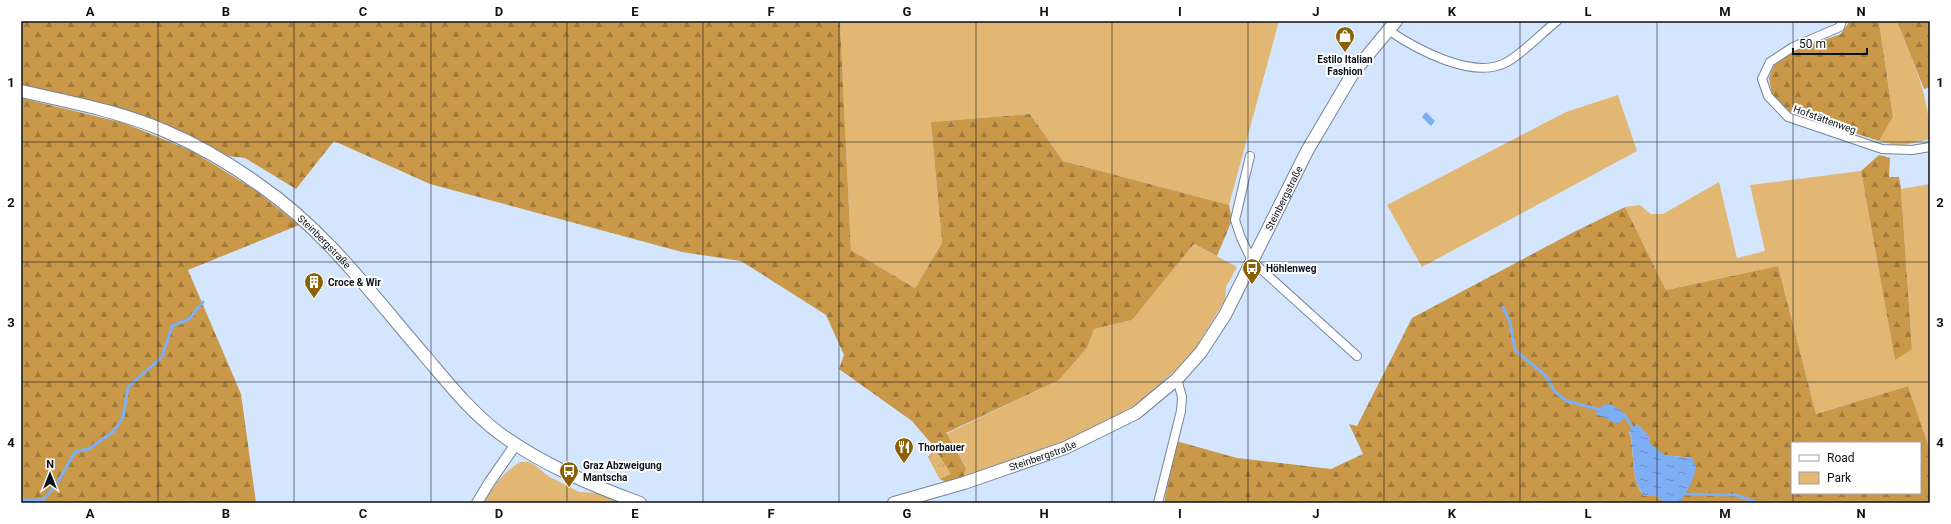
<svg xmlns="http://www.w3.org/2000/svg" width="1951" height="524" viewBox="0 0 1951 524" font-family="Roboto,sans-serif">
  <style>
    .green { fill: #e2b774 }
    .forest { fill: url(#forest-firs); fill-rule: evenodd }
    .park { fill: url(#park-tufts) }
    .water { fill: url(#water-ripples) }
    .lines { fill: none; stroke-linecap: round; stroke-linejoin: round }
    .stream { stroke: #7eaef3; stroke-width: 3 }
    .minor-casing { stroke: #75859b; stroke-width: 10 }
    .tertiary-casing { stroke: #75859b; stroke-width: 12 }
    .secondary-casing { stroke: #75859b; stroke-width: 14 }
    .minor { stroke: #fff; stroke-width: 8 }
    .tertiary { stroke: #fff; stroke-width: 10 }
    .secondary { stroke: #fff; stroke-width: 12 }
    .grid { fill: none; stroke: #0c1119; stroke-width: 1; stroke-opacity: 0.55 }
    .labels { text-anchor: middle; stroke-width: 4; stroke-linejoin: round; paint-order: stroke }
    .poi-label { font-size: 10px; font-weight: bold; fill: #0c1119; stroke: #fff; text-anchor: start }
    .street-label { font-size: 10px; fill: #0c1119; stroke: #fff }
    .neatline { fill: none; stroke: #0c1119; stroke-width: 1.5 }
    .grid-label { font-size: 13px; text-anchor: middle; font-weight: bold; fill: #0c1119 }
  </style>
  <defs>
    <pattern id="forest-firs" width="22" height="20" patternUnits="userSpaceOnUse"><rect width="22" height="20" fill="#c99848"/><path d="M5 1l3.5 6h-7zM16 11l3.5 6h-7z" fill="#a27b3b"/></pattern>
    <pattern id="park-tufts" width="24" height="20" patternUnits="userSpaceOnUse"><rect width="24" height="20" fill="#e2b774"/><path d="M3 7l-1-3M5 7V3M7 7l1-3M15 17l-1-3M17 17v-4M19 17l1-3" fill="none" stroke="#c19c64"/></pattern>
    <pattern id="water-ripples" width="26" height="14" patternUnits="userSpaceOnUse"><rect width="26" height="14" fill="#7eaef3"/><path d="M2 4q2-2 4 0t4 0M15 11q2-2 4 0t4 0" fill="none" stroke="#668cc4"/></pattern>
  </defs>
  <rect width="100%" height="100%" fill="#d4e5fe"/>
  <g class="green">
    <polygon points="840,21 1279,21 1229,205 1063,161 1030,114 931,122 942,243 915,288 851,250"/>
    <path d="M1882 21H1897C1912 60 1930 96 1930 139L1900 146 1879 141 1893 117 1879 22Z"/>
    <polygon points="1618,95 1637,151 1422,267 1387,205 1566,112"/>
    <polygon points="1861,171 1895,359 1912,349 1901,189 1930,184 1930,450 1908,386 1816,414 1778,266 1666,290 1625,207 1640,205 1651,214 1663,214 1719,182 1737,258 1765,251 1750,185"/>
    <polygon points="1194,244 1237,267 1226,287 1225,300 1191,356 1140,402 1118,415 1070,439 1033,454 964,476 966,467 946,434 1059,380 1087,348 1094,329 1132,320"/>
    <path d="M520 462H529L536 466 548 476 579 492 598 493 622 503H483C492 487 504 472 520 462Z"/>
  </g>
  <g class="forest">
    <polygon points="21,21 840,21 851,250 915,288 942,243 931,122 1030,114 1063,161 1229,205 1232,220 1217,256 1194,244 1132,320 1094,329 1087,348 1059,380 946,433 966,468 964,476 946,482 940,479 928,457 936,449 912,421 839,369 844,355 826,315 741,261 682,252 430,184 334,141 296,189 245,158 228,156 184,133 128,111 21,86"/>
    <polygon points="1897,21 1930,21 1930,87 1924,89"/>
    <polygon points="1849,22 1879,22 1893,117 1879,141 1790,112 1772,94 1769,78 1774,65 1795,50 1841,34"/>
    <polygon points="21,98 124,123 192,151 255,190 299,225 188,270 241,394 256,503 21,503"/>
    <polygon points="1879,155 1890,158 1889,177 1899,177 1901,189 1912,349 1895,360 1861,171"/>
    <path d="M1625 207 1666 290 1778 266 1816 414 1908 386 1930 450V503H1679L1692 458 1664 455 1629 431C1636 453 1629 477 1644 496H1656L1666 503H1164L1176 441 1237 458 1331 469 1363 454 1349 424 1357 426 1412 318 1572 233ZM1792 443H1920V493H1792Z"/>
  </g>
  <polygon class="park" points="936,450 951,474 940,479 928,457"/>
  <g class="water">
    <polygon points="1426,112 1435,121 1431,126 1422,117"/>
    <polygon points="1605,404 1613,405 1626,414 1626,417 1618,424 1596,414 1598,409"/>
    <path d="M1638 424 1649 436 1650 443 1664 455 1692 458C1702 472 1686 491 1680 503H1666L1656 496H1644C1629 477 1636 452 1629 430Z"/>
  </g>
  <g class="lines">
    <g class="stream">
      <polyline points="1503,307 1510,322 1515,350 1547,377 1555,392 1567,401 1601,410"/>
      <polyline points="1623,416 1626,417 1634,430"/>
      <polyline points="1682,491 1685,494 1736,495 1758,503"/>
      <polyline points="21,502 25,500 43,500 55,487 75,452 89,449 114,431 123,417 128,387 162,357 172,326 189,319 203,302"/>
    </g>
    <g class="minor-casing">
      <g id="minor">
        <polyline points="1842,21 1840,27 1793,47 1770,62 1762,79 1768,96 1788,117 1882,149 1912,150 1930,147"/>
        <path d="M1388 30C1416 49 1474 81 1507 62 1523 53 1542 33 1557 21"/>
        <polyline points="1250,156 1235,220 1241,238 1252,261 1357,356"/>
        <polyline points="1158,503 1181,411 1182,397 1177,379"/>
      </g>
    </g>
    <g class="tertiary-casing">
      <polyline id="tertiary" points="477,503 489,483 516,444"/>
    </g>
    <g class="secondary-casing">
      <g id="secondary">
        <path id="s1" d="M21 91C69 102 119 111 165 131 198 145 232 165 261 186 326 231 374 297 425 356 448 383 471 412 499 433 541 464 591 485 640 503"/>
        <path id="s2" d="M894 503 964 483 1065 448 1136 413 1177 379 1201 352 1225 315 1307 151 1353 73 1396 21"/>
      </g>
    </g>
    <use href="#minor" class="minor"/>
    <use href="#tertiary" class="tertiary"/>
    <use href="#secondary" class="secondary"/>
  </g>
  <path class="grid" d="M158 21V503M294 21V503M431 21V503M567 21V503M703 21V503M839 21V503M976 21V503M1112 21V503M1248 21V503M1384 21V503M1520 21V503M1657 21V503M1793 21V443M21 142H1930M21 262H1930M21 382H1930M1793 493V503"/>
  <defs>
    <g id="shop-pin" transform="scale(1)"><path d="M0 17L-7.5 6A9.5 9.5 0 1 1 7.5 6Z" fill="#8c6004" stroke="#fff"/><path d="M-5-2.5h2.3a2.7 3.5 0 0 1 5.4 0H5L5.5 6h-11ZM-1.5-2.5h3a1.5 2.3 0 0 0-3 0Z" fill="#fff"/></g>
    <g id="bus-pin" transform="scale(1)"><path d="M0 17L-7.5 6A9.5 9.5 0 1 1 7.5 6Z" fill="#8c6004" stroke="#fff"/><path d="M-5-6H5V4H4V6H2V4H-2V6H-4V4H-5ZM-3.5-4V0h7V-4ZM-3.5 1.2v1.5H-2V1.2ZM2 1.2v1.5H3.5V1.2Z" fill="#fff"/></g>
    <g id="building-pin" transform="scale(1)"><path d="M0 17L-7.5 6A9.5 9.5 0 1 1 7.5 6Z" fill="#8c6004" stroke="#fff"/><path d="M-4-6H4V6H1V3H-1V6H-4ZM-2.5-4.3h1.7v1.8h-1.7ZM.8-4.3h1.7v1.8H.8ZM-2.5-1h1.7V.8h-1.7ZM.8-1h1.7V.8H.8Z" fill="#fff"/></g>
    <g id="restaurant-pin" transform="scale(1)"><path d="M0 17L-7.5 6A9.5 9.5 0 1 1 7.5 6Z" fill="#8c6004" stroke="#fff"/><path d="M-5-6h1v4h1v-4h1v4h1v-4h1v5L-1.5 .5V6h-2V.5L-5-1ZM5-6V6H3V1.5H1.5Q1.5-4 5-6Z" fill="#fff"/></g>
  </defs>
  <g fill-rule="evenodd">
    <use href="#shop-pin" x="1345" y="36"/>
    <use href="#bus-pin" x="1252" y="268"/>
    <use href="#building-pin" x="314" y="282"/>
    <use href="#restaurant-pin" x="904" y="447"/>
    <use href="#bus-pin" x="569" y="471"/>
  </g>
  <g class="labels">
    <g class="poi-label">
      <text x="1345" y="63" text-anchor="middle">Estilo Italian<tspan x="1345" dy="12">Fashion</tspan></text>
      <text x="1266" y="272">Höhlenweg</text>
      <text x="328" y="286">Croce &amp; Wir</text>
      <text x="918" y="451">Thorbauer</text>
      <text x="583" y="469">Graz Abzweigung<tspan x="583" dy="12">Mantscha</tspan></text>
    </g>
    <g class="street-label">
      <text transform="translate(1825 119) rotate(20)" y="4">Hofstättenweg</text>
      <text dy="4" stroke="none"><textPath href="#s2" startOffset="523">Steinbergstraße</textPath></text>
      <text dy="4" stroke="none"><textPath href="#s1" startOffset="345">Steinbergstraße</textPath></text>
      <text dy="4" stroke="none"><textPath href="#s2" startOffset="156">Steinbergstraße</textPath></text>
    </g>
  </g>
  <rect width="1951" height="524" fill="none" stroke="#ffffff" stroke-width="44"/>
  <rect x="1791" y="442" width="130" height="52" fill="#ffffff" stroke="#9ea0a3"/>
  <rect x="1799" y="455" width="20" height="6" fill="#ffffff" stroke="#9ea0a3"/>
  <text x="1827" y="462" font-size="12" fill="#0c1119">Road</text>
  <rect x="1799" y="472" width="20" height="12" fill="#e2b774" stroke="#9ea0a3"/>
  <text x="1827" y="482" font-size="12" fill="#0c1119">Park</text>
  <g transform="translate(50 474)" stroke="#ffffff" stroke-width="3" paint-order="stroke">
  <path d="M0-3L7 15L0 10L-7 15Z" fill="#0c1119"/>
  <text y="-6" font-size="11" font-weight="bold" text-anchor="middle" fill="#0c1119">N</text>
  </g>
  <path d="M1793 48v6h74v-6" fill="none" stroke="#0c1119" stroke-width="2"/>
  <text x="1799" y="48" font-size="12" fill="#0c1119" stroke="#ffffff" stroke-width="3" paint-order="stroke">50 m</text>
  <rect x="22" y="22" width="1907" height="480" class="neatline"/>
  <g class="grid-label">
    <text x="90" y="16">A</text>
    <text x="226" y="16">B</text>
    <text x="363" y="16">C</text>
    <text x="499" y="16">D</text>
    <text x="635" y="16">E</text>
    <text x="771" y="16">F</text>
    <text x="907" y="16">G</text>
    <text x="1044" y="16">H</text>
    <text x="1180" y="16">I</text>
    <text x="1316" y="16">J</text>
    <text x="1452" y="16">K</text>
    <text x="1588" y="16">L</text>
    <text x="1725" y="16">M</text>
    <text x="1861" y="16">N</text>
    <text x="11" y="87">1</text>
    <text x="1940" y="87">1</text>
    <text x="11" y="207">2</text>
    <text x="1940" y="207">2</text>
    <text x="11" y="327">3</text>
    <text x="1940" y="327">3</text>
    <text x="11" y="447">4</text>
    <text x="1940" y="447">4</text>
    <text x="90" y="518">A</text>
    <text x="226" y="518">B</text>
    <text x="363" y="518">C</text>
    <text x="499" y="518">D</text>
    <text x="635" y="518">E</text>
    <text x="771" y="518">F</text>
    <text x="907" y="518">G</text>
    <text x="1044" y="518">H</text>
    <text x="1180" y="518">I</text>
    <text x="1316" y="518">J</text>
    <text x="1452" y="518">K</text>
    <text x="1588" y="518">L</text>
    <text x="1725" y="518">M</text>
    <text x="1861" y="518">N</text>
  </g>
</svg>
